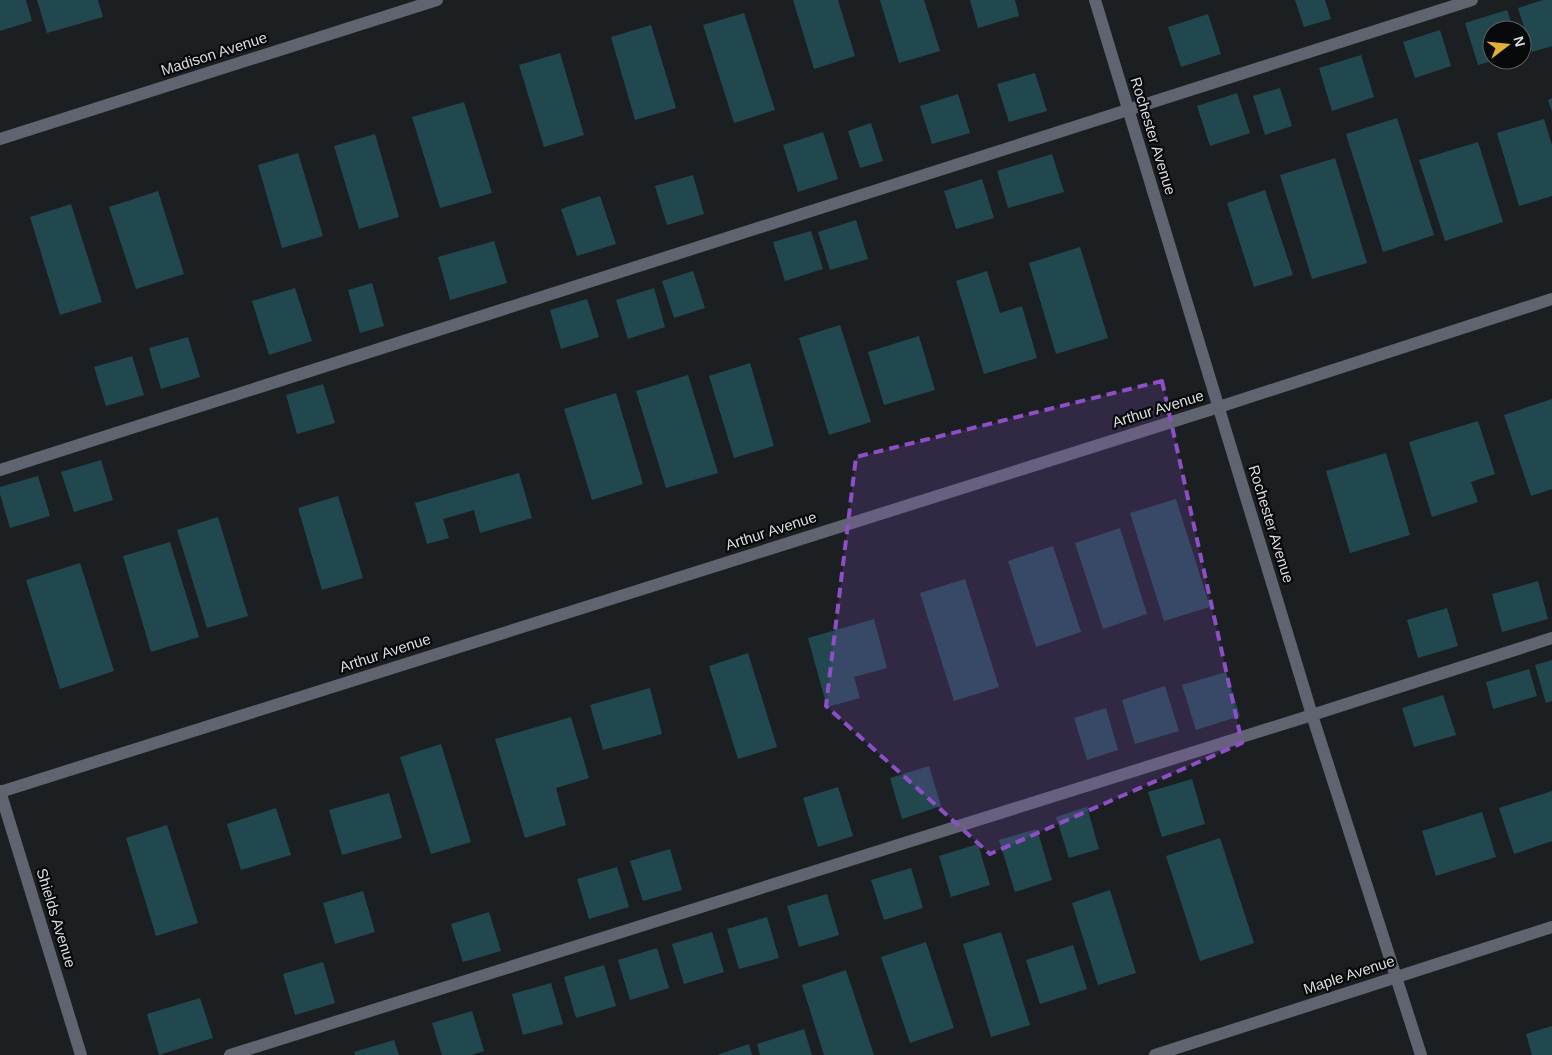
<svg xmlns="http://www.w3.org/2000/svg" width="1552" height="1055" viewBox="0 0 1552 1055" font-family="Arial,sans-serif">
  <style>
    .building { fill: #22484f }
    .lines { fill: none; stroke-linecap: round; stroke-linejoin: round }
    .minor { stroke: #606370; stroke-width: 12 }
    .marked { fill: #8e4fc6; fill-opacity: 0.2; stroke: #8e4fc6; stroke-width: 4; stroke-dasharray: 10 6; stroke-linejoin: round }
    .labels { text-anchor: middle; stroke-width: 4.5; stroke-linejoin: round; paint-order: stroke }
    .street-label { font-size: 15px; fill: #dbdde0; stroke: #07090a }
  </style>
  <rect width="100%" height="100%" fill="#1b1f22"/>
  <g class="building">
    <polygon points="0,0 26,0 32,21 0,31"/>
    <polygon points="37,0 98,0 103,17 47,33"/>
    <polygon points="793,0 838,0 855,56 814,69"/>
    <polygon points="880,0 924,0 940,51 899,63"/>
    <polygon points="970,0 1015,0 1019,16 978,28"/>
    <polygon points="1295,0 1325,0 1331,19 1304,27"/>
    <polygon points="1543,0 1552,0 1552,46 1532,52 1518,8"/>
    <polygon points="1507,10 1514,30 1492,30 1492,61 1478,65 1465,23"/>
    <polygon points="744,13 775,110 734,123 703,25"/>
    <polygon points="1208,14 1221,54 1181,67 1168,27"/>
    <polygon points="651,25 676,108 635,120 611,37"/>
    <polygon points="1440,30 1451,66 1415,78 1403,42"/>
    <polygon points="560,53 584,135 544,147 519,65"/>
    <polygon points="1361,55 1374,97 1332,111 1319,68"/>
    <polygon points="1035,73 1047,111 1009,122 997,84"/>
    <polygon points="1280,88 1292,126 1265,135 1253,96"/>
    <polygon points="1237,93 1250,133 1210,146 1197,106"/>
    <polygon points="958,94 970,133 932,144 920,106"/>
    <polygon points="1552,98 1552,112 1548,100"/>
    <polygon points="464,102 492,193 440,208 412,117"/>
    <polygon points="1397,118 1434,235 1383,252 1346,134"/>
    <polygon points="1544,119 1552,145 1552,196 1519,206 1497,133"/>
    <polygon points="871,123 883,161 860,168 848,131"/>
    <polygon points="823,132 838,179 798,192 783,145"/>
    <polygon points="375,134 399,217 359,229 334,146"/>
    <polygon points="1478,142 1503,222 1445,241 1419,160"/>
    <polygon points="298,153 323,236 282,248 258,165"/>
    <polygon points="1052,154 1064,192 1008,208 997,171"/>
    <polygon points="1335,158 1367,263 1312,279 1280,175"/>
    <polygon points="693,175 704,214 667,225 655,186"/>
    <polygon points="982,179 994,218 956,229 944,191"/>
    <polygon points="1265,190 1293,275 1254,287 1227,203"/>
    <polygon points="158,191 184,274 136,289 109,207"/>
    <polygon points="600,196 616,244 577,256 561,209"/>
    <polygon points="71,204 102,302 60,315 30,217"/>
    <polygon points="856,220 868,259 830,270 818,232"/>
    <polygon points="811,231 823,269 785,281 773,242"/>
    <polygon points="494,241 507,283 450,300 438,257"/>
    <polygon points="1080,247 1108,338 1056,354 1029,263"/>
    <polygon points="693,271 705,308 674,318 662,281"/>
    <polygon points="987,271 1000,313 1022,306 1037,358 984,374 956,281"/>
    <polygon points="372,283 384,326 360,333 348,290"/>
    <polygon points="295,288 312,341 269,355 252,301"/>
    <polygon points="654,288 665,327 628,339 616,300"/>
    <polygon points="587,299 599,337 561,349 550,310"/>
    <polygon points="840,325 871,422 829,435 799,338"/>
    <polygon points="919,336 935,390 884,405 868,352"/>
    <polygon points="188,337 200,377 161,389 149,348"/>
    <polygon points="132,356 144,395 106,406 94,367"/>
    <polygon points="750,363 774,446 734,458 709,376"/>
    <polygon points="688,375 718,473 666,488 636,391"/>
    <polygon points="323,384 335,423 297,434 286,395"/>
    <polygon points="616,393 643,484 592,500 564,409"/>
    <polygon points="1552,399 1552,489 1531,496 1504,415"/>
    <polygon points="1478,421 1495,474 1471,482 1478,502 1432,517 1409,442"/>
    <polygon points="1386,453 1410,535 1350,553 1326,471"/>
    <polygon points="101,460 113,500 74,512 61,472"/>
    <polygon points="519,473 532,518 480,533 474,510 443,519 449,538 427,544 415,503"/>
    <polygon points="38,476 50,516 10,528 0,494 0,487"/>
    <polygon points="338,496 363,578 322,590 298,508"/>
    <polygon points="1176,499 1210,607 1164,621 1130,513"/>
    <polygon points="218,517 248,616 207,628 177,530"/>
    <polygon points="1120,528 1147,614 1103,629 1075,543"/>
    <polygon points="170,542 199,637 151,652 123,556"/>
    <polygon points="1053,546 1081,632 1036,647 1008,561"/>
    <polygon points="80,563 114,671 60,689 26,580"/>
    <polygon points="965,579 999,687 954,701 920,593"/>
    <polygon points="1538,581 1548,619 1502,632 1492,594"/>
    <polygon points="1447,608 1458,646 1418,658 1407,620"/>
    <polygon points="874,619 887,668 854,677 860,698 827,707 808,638"/>
    <polygon points="748,653 777,747 738,759 709,666"/>
    <polygon points="1552,660 1552,701 1546,703 1535,665"/>
    <polygon points="1529,669 1537,696 1493,709 1486,682"/>
    <polygon points="1226,672 1240,716 1196,730 1182,685"/>
    <polygon points="1165,686 1179,731 1135,744 1122,700"/>
    <polygon points="650,688 662,734 603,750 590,705"/>
    <polygon points="1443,695 1456,735 1414,747 1402,708"/>
    <polygon points="1106,708 1118,750 1087,760 1074,718"/>
    <polygon points="571,717 589,778 556,788 566,825 525,838 495,739"/>
    <polygon points="441,744 471,842 431,854 400,757"/>
    <polygon points="929,766 941,806 902,819 890,778"/>
    <polygon points="1192,779 1205,824 1162,837 1148,792"/>
    <polygon points="838,787 853,836 818,847 803,798"/>
    <polygon points="1552,791 1552,841 1514,854 1499,808"/>
    <polygon points="389,793 402,838 342,855 329,810"/>
    <polygon points="1087,807 1099,849 1069,858 1056,817"/>
    <polygon points="276,808 291,855 241,870 227,824"/>
    <polygon points="1482,812 1496,857 1436,876 1422,831"/>
    <polygon points="167,825 198,923 156,936 126,838"/>
    <polygon points="1037,829 1052,880 1015,892 999,840"/>
    <polygon points="1220,838 1254,943 1200,961 1166,856"/>
    <polygon points="978,844 990,885 951,897 939,856"/>
    <polygon points="670,849 682,890 643,901 630,861"/>
    <polygon points="617,867 629,907 589,919 577,879"/>
    <polygon points="911,868 923,908 884,920 871,880"/>
    <polygon points="1110,890 1136,973 1098,985 1072,903"/>
    <polygon points="363,891 375,932 335,944 323,903"/>
    <polygon points="827,894 839,935 799,947 787,906"/>
    <polygon points="489,912 501,951 463,962 451,924"/>
    <polygon points="767,917 779,958 739,969 727,929"/>
    <polygon points="712,932 724,972 684,984 672,944"/>
    <polygon points="1001,932 1030,1025 991,1037 963,944"/>
    <polygon points="926,942 954,1028 910,1043 881,957"/>
    <polygon points="1073,945 1087,989 1040,1004 1026,960"/>
    <polygon points="657,948 669,988 630,1000 618,960"/>
    <polygon points="323,962 335,1003 295,1015 283,974"/>
    <polygon points="604,965 616,1006 576,1018 564,977"/>
    <polygon points="846,970 874,1055 824,1055 802,985"/>
    <polygon points="551,983 563,1024 523,1035 512,994"/>
    <polygon points="200,998 213,1038 159,1055 147,1014"/>
    <polygon points="472,1011 484,1051 471,1055 442,1055 432,1023"/>
    <polygon points="1552,1026 1552,1055 1532,1055 1526,1034"/>
    <polygon points="804,1029 812,1055 760,1055 757,1044"/>
    <polygon points="394,1040 399,1055 355,1055 354,1052"/>
    <polygon points="749,1044 752,1055 717,1055"/>
  </g>
  <g class="lines">
    <g class="minor">
      <polyline points="1095,0 1312,715 1421,1055"/>
      <polyline points="0,139 437,0"/>
      <polyline points="0,470 1472,0"/>
      <polyline points="0,791 81,1055"/>
      <polyline points="0,792 1219,407 1552,299"/>
      <polyline points="230,1055 1312,715 1552,638"/>
      <polyline points="1155,1055 1552,927"/>
    </g>
  </g>
  <path class="marked" d="M1162 381 1242 743 990 854 826 706 856 457Z"/>
  <g class="labels">
    <g class="street-label">
      <text transform="translate(214 54) rotate(-18)" y="5">Madison Avenue</text>
      <text transform="translate(1153 136) rotate(73)" y="5">Rochester Avenue</text>
      <text transform="translate(1158 409) rotate(-17)" y="5">Arthur Avenue</text>
      <text transform="translate(1271 524) rotate(73)" y="5">Rochester Avenue</text>
      <text transform="translate(771 531) rotate(-18)" y="5">Arthur Avenue</text>
      <text transform="translate(385 653) rotate(-18)" y="5">Arthur Avenue</text>
      <text transform="translate(56 918) rotate(73)" y="5">Shields Avenue</text>
      <text transform="translate(1349 975) rotate(-18)" y="5">Maple Avenue</text>
    </g>
  </g>
  <g transform="translate(1507 45) rotate(74)"><circle r="24" fill="#07090a" stroke="#5c5e60"/>
  <path d="M0-4L9 19L0 12L-9 19Z" fill="#e2af34"/>
  <text y="-8" font-size="14" font-weight="bold" text-anchor="middle" fill="#dbdde0">N</text>
  </g>
</svg>
